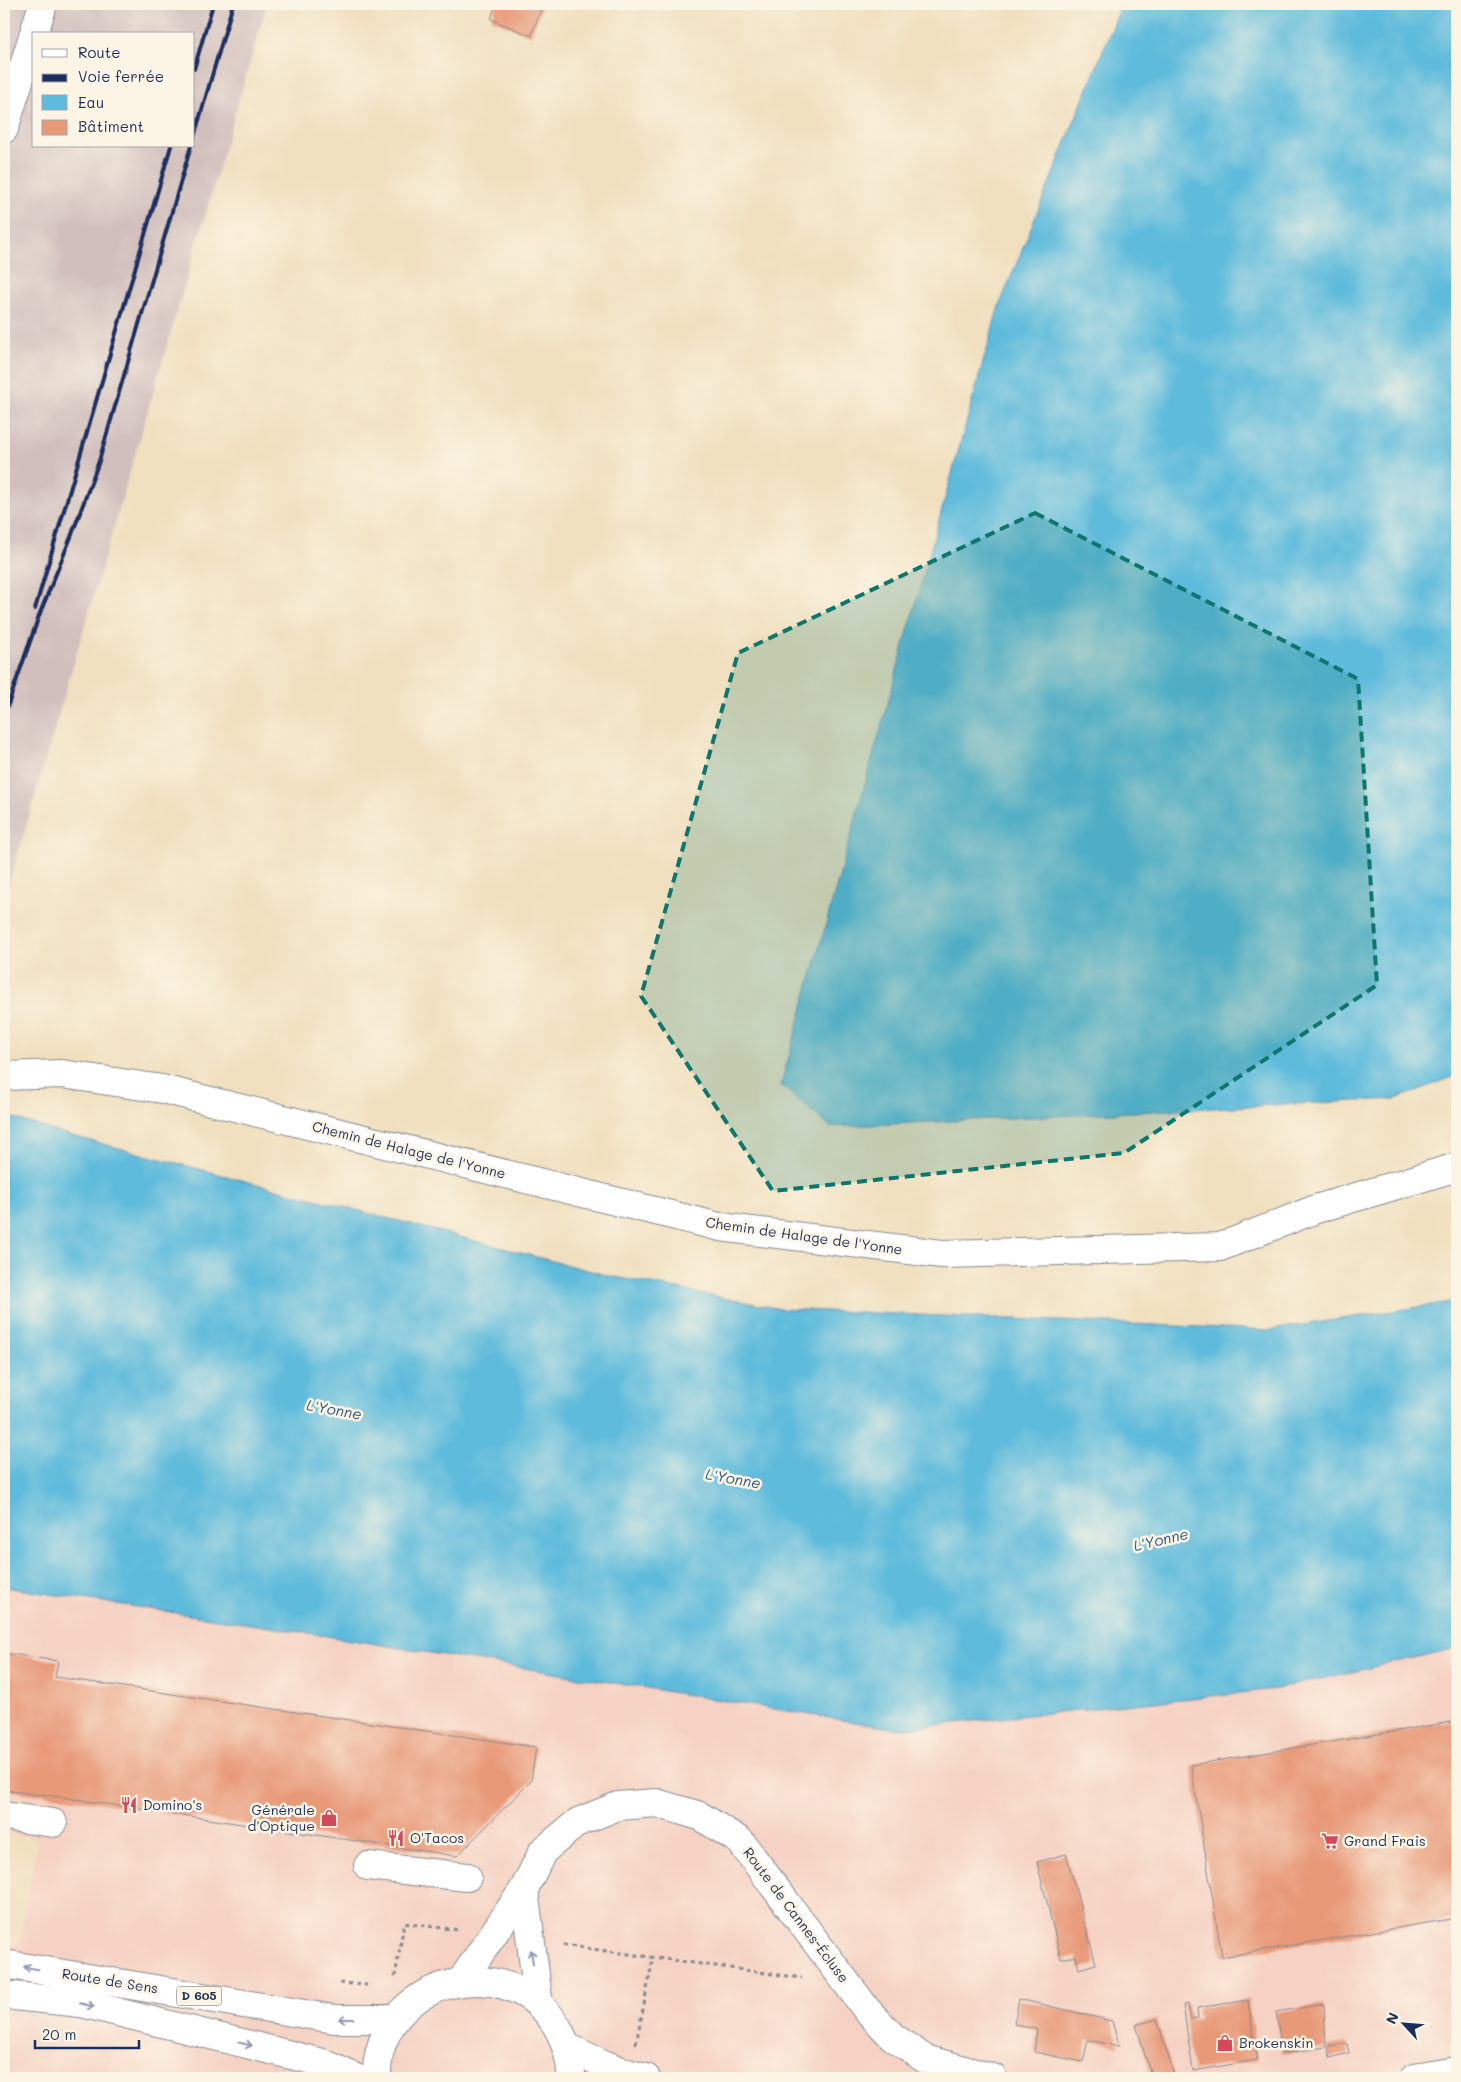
<svg xmlns="http://www.w3.org/2000/svg" width="1461" height="2082" viewBox="0 0 1461 2082" font-family="Mali,sans-serif">
  <style>
    .built { fill: #f5d2c3 }
    .industrial { fill: #d1bfbd; fill-rule: evenodd }
    .water { fill: #5ebbdc; stroke: #3c759d }
    .building { fill: #e89978 }
    .lines { fill: none; stroke-linecap: round; stroke-linejoin: round }
    .minor-casing { stroke: #86888f; stroke-width: 30 }
    .major-casing { stroke: #86888f; stroke-width: 30 }
    .path { stroke: #86888f; stroke-width: 3; stroke-dasharray: 4 4; stroke-linecap: butt }
    .minor { stroke: #fff; stroke-width: 28 }
    .major { stroke: #fff; stroke-width: 28 }
    .rail { stroke: #1b2f5e; stroke-width: 4 }
    .oneway { stroke: #8d97ae }
    .marked { fill: #0f766e; fill-opacity: 0.2; stroke: #0f766e; stroke-width: 4; stroke-dasharray: 10 6; stroke-linejoin: round }
    .labels { text-anchor: middle; stroke-width: 5; stroke-linejoin: round; paint-order: stroke }
    .shield { fill: #fcf5e5; stroke: #5e6a86; stroke-width: 1 }
    .shield-label { font-size: 12px; font-weight: bold; fill: #1b2f5e }
    .street-label { font-size: 14px; fill: #1b2f5e; stroke: #fcf5e5 }
    .poi-label { font-size: 14px; fill: #1b2f5e; stroke: #fcf5e5; text-anchor: start }
    .water-label { font-size: 15px; font-style: italic; fill: #2f5984; stroke: #fcf5e5 }
  </style>
  <rect width="100%" height="100%" fill="#fcf5e5"/>
  <filter id="ink" filterUnits="userSpaceOnUse"><feTurbulence type="fractalNoise" baseFrequency=".02" numOctaves="2"/><feDisplacementMap in="SourceGraphic" scale="10" xChannelSelector="R" yChannelSelector="G"/><feConvolveMatrix kernelMatrix="1 2 1 2 8 2 1 2 1" color-interpolation-filters="sRGB"/></filter>
  <filter id="wash" filterUnits="userSpaceOnUse"><feTurbulence type="fractalNoise" baseFrequency=".0096" numOctaves="4" result="noise"/><feDisplacementMap in="SourceGraphic" scale="20" xChannelSelector="R" yChannelSelector="G"/><feGaussianBlur stdDeviation="1.12" result="paint"/><feColorMatrix in="noise" values="0 0 0 0 0 0 0 0 0 0 0 0 0 0 0 0 0 1.4 0 .05"/><feComposite in="paint" operator="in"/></filter>
  <g filter="url(#wash)">
    <rect width="100%" height="100%" fill="#f0e0c0"/>
    <polygon class="built" points="4,1587 296,1631 897,1729 1277,1689 1457,1648 1457,2078 4,2078 4,1950 19,1944 38,1839 4,1833"/>
    <path class="industrial" d="M4 4H267L4 901ZM34 34H194V146H34Z"/>
    <g class="water">
      <polygon points="1122,4 1457,4 1457,1075 1396,1099 830,1127 781,1085 998,309"/>
      <polygon points="4,1115 61,1133 610,1276 781,1309 1270,1330 1457,1301 1457,1648 1277,1689 897,1729 296,1631 4,1587"/>
    </g>
    <g id="blocks">
      <g class="building">
        <polygon points="496,4 543,4 531,36 491,19"/>
        <polygon points="4,1653 58,1661 55,1677 536,1747 531,1781 457,1856 40,1794 40,1795 4,1790"/>
        <polygon points="1457,1721 1457,1918 1222,1957 1191,1765"/>
        <polygon points="1066,1854 1096,1964 1079,1969 1076,1956 1061,1959 1037,1862"/>
        <polygon points="1019,1999 1112,2021 1119,2046 1088,2040 1083,2062 1034,2052 1037,2030 1014,2024"/>
        <polygon points="1248,2000 1257,2060 1193,2071 1183,2005 1188,2004 1191,2019 1198,2018 1197,2008"/>
        <polygon points="1324,2004 1326,2047 1282,2054 1276,2012"/>
        <polygon points="1157,2019 1174,2075 1152,2078 1136,2025"/>
        <polygon points="1347,2043 1349,2053 1330,2058 1328,2046"/>
      </g>
    </g>
  </g>
  <g filter="url(#ink)">
    <use href="#blocks" fill-opacity="0" stroke="#86888f" stroke-width="1"/>
    <g class="lines">
      <g class="minor-casing">
        <g id="minor">
          <polyline points="4,129 43,4"/>
          <polyline points="4,1076 62,1074 162,1089 720,1227 942,1254 1220,1247 1316,1209 1457,1167"/>
          <polyline points="4,1816 53,1823"/>
          <polyline points="368,1866 467,1877"/>
          <polyline points="524,1889 539,2005"/>
          <polyline points="462,1980 524,1889 543,1851 578,1822 618,1806 656,1803 700,1816 740,1841 867,2010 893,2037 925,2059 993,2078"/>
          <polyline points="1414,2078 1457,2071"/>
        </g>
      </g>
      <g class="major-casing">
        <g id="major">
          <polyline points="4,1964 334,2019 395,2019"/>
          <polyline points="4,1995 81,2003 323,2063 356,2078"/>
          <path d="M567 2047C592 2059 618 2072 646 2078"/>
          <path d="M377 2078C374 1977 517 1943 561 2034 567 2048 572 2063 571 2078"/>
        </g>
      </g>
      <g class="path">
        <polyline points="563,1945 802,1978"/>
        <polyline points="395,1977 404,1923 458,1930"/>
        <polyline points="340,1983 367,1985"/>
        <polyline points="636,2044 653,1959"/>
      </g>
      <use href="#minor" class="minor"/>
      <use href="#major" class="major"/>
      <g class="rail">
        <polyline points="194,69 213,4"/>
        <polyline points="194,137 233,4"/>
        <polyline points="35,609 171,146"/>
        <polyline points="4,716 40,613 71,537 99,461 191,146"/>
      </g>
    </g>
    <defs><path id="oneway-shaft" d="M-6 0H5M1.5-3L5.5 0L1.5 3" fill="none" stroke-width="1.6" stroke-linecap="round" stroke-linejoin="round" transform="scale(1.25)"/></defs>
    <g class="oneway">
      <use href="#oneway-shaft" transform="translate(532 1957) rotate(-98)"/>
      <use href="#oneway-shaft" transform="translate(31 1968) rotate(-171)"/>
      <use href="#oneway-shaft" transform="translate(87 2005) rotate(13)"/>
      <use href="#oneway-shaft" transform="translate(346 2019) rotate(-180)"/>
      <use href="#oneway-shaft" transform="translate(245 2044) rotate(14)"/>
    </g>
  </g>
  <path class="marked" d="M1035 513 1358 679 1377 985 1124 1153 773 1191 641 996 738 653Z"/>
  <defs>
    <g id="restaurant-bare" transform="scale(1.35)"><path d="M-5-6h1v4h1v-4h1v4h1v-4h1v5L-1.5 .5V6h-2V.5L-5-1ZM5-6V6H3V1.5H1.5Q1.5-4 5-6Z" fill="#d1495b" stroke="#fcf5e5" stroke-width="2.5" paint-order="stroke"/></g>
    <g id="shop-bare" transform="scale(1.35)"><path d="M-5-2.5h2.3a2.7 3.5 0 0 1 5.4 0H5L5.5 6h-11ZM-1.5-2.5h3a1.5 2.3 0 0 0-3 0Z" fill="#d1495b" stroke="#fcf5e5" stroke-width="2.5" paint-order="stroke"/></g>
    <g id="supermarket-bare" transform="scale(1.35)"><path d="M-6-5.5h2.5l.6 2H6L4.5 2H-2.5L-4.4-4H-6ZM-1.5 3.2a1.3 1.3 0 1 0 .1 0ZM3 3.2a1.3 1.3 0 1 0 .1 0Z" fill="#d1495b" stroke="#fcf5e5" stroke-width="2.5" paint-order="stroke"/></g>
  </defs>
  <g fill-rule="evenodd">
    <use href="#restaurant-bare" x="129" y="1805"/>
    <use href="#shop-bare" x="329" y="1818"/>
    <use href="#restaurant-bare" x="396" y="1838"/>
    <use href="#supermarket-bare" x="1330" y="1841"/>
    <use href="#shop-bare" x="1225" y="2043"/>
  </g>
  <g class="labels">
    <rect class="shield" x="176.5" y="1986.5" width="45" height="19" rx="4"/>
    <g class="shield-label">
      <text x="199" y="2000">D 605</text>
    </g>
    <g class="street-label">
      <text transform="translate(409 1150) rotate(14)" y="5">Chemin de Halage de l'Yonne</text>
      <text transform="translate(804 1236) rotate(8)" y="5">Chemin de Halage de l'Yonne</text>
      <text transform="translate(796 1915) rotate(53)" y="5">Route de Cannes-Écluse</text>
      <text transform="translate(110 1981) rotate(9)" y="5">Route de Sens</text>
    </g>
    <g class="poi-label">
      <text x="143" y="1810">Domino's</text>
      <text x="315" y="1815" text-anchor="end">Générale<tspan x="315" dy="16">d'Optique</tspan></text>
      <text x="410" y="1843">O'Tacos</text>
      <text x="1344" y="1846">Grand Frais</text>
      <text x="1239" y="2048">Brokenskin</text>
    </g>
    <g class="water-label">
      <text transform="translate(334 1410) rotate(10)" y="5">L'Yonne</text>
      <text transform="translate(733 1479) rotate(10)" y="5">L'Yonne</text>
      <text transform="translate(1161 1540) rotate(-13)" y="5">L'Yonne</text>
    </g>
  </g>
  <rect width="1461" height="2082" fill="none" stroke="#fcf5e5" stroke-width="20"/>
  <rect x="32" y="32" width="162" height="115" fill="#fcf5e5" stroke="#a2a6af"/>
  <rect x="42" y="49" width="25" height="8" fill="#ffffff" stroke="#a2a6af"/>
  <text x="78" y="58" font-size="15" fill="#1b2f5e">Route</text>
  <rect x="42" y="74" width="25" height="8" fill="#1b2f5e" stroke="#a2a6af"/>
  <text x="78" y="82" font-size="15" fill="#1b2f5e">Voie ferrée</text>
  <rect x="42" y="95" width="25" height="15" fill="#5ebbdc" stroke="#a2a6af"/>
  <text x="78" y="108" font-size="15" fill="#1b2f5e">Eau</text>
  <rect x="42" y="120" width="25" height="15" fill="#e89978" stroke="#a2a6af"/>
  <text x="78" y="132" font-size="15" fill="#1b2f5e">Bâtiment</text>
  <g transform="translate(1404 2024) rotate(296)" stroke="#fcf5e5" stroke-width="4" paint-order="stroke">
  <path d="M0-4L9 19L0 12L-9 19Z" fill="#1b2f5e"/>
  <text y="-8" font-size="14" font-weight="bold" text-anchor="middle" fill="#1b2f5e">N</text>
  </g>
  <path d="M35 2040v8h104v-8" fill="none" stroke="#1b2f5e" stroke-width="2.5"/>
  <text x="42" y="2040" font-size="15" fill="#1b2f5e" stroke="#fcf5e5" stroke-width="4" paint-order="stroke">20 m</text>
</svg>
